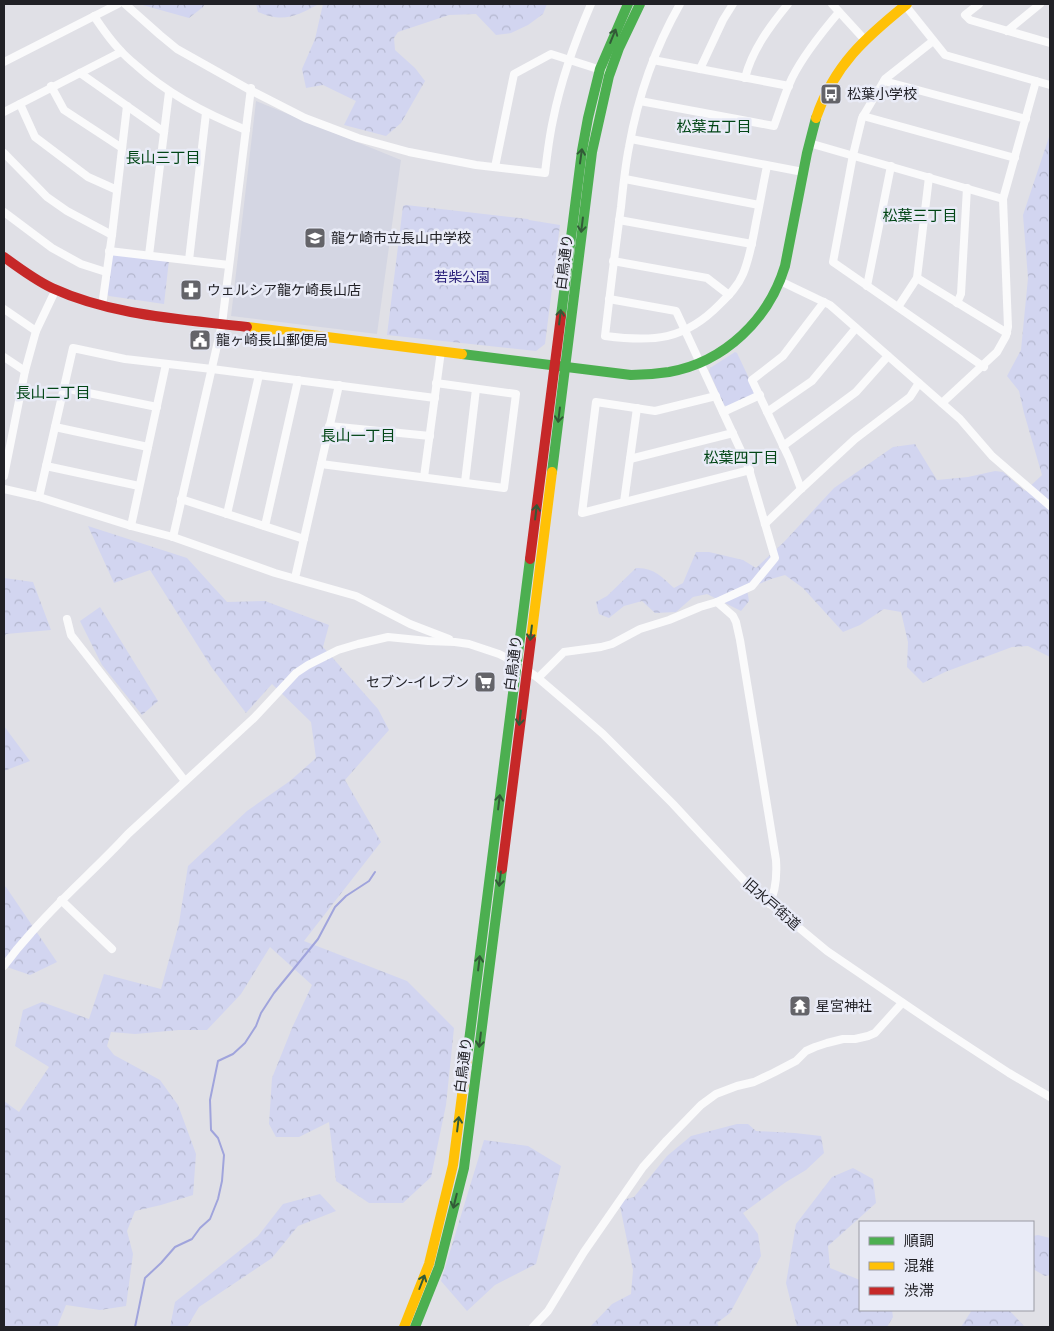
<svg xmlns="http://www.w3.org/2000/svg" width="1054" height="1331" viewBox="0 0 1054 1331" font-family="Karla,'Noto Sans JP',sans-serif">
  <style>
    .built { fill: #d4d6e3 }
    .forest { fill: url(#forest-crowns) }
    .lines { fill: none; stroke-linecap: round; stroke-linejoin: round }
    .stream { stroke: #a0a4dc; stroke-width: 2 }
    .street { stroke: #fafafb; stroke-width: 8 }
    .fast { stroke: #4caf50; stroke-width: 10 }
    .slow { stroke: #ffc107; stroke-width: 10 }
    .jam { stroke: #c62828; stroke-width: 10 }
    .oneway { stroke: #325a37 }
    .labels { text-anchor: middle; stroke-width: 5; stroke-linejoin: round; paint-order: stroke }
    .poi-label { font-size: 14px; fill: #212126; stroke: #e9ebf7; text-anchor: start }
    .street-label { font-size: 14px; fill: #212126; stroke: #e9ebf7 }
    .park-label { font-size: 14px; fill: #2b227b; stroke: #e9ebf7 }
    .neighbourhood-label { font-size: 15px; fill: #024616; stroke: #e9ebf7 }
  </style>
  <defs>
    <pattern id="forest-crowns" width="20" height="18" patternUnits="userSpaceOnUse" patternTransform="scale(1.25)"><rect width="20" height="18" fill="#d2d5f0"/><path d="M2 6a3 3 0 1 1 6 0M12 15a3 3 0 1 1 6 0" fill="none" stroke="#b4b7ce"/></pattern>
  </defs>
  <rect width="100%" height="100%" fill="#e0e0e6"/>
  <polygon class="built" points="256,101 401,160 377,334 231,316"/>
  <g class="forest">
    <polygon points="139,4 205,4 203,7 189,18"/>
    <path d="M256 4H319C296 16 284 23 258 12Z"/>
    <polygon points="323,4 547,4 543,14 528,25 511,33 496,35 476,14 449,15 398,32 394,38 395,50 415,68 425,81 401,123 386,136 344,125 356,101 323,85 306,88 302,69 315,39"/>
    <path d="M1050 134V657L1028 646 1012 647 945 672 923 683 907 667 908 642 901 612 884 609 860 625 843 632 803 588 785 575 771 579 747 589 749 601 741 611 707 594 693 597 676 612 655 613 642 601 624 606 609 618 599 614 596 602 607 596 636 568C653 567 662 577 674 588L683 583 696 552H709L743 560 756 568 784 542 834 488 893 447 915 444 937 480 968 477 995 471 1003 472 1025 491 1042 475 1024 413 1019 391 1007 376 1021 350 1028 278 1023 215Z"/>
    <polygon points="406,205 528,219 529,220 560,225 545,344 536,351 387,335 403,206"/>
    <polygon points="110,253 169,260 164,304 109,296 106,293"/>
    <polygon points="735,352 737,353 755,391 753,395 728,407 724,405 709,371 710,368"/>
    <polygon points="88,526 187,558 227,602 265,601 329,625 323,647 378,709 389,730 345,780 381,842 304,941 407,981 454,1028 446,1105 431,1177 403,1203 369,1203 336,1181 329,1122 299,1137 276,1137 269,1124 272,1078 292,1028 312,985 270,947 241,994 207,1030 179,1030 135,1034 111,1032 107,1046 114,1055 160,1080 178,1105 196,1154 193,1195 161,1205 135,1211 127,1231 133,1254 126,1306 100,1310 66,1305 57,1327 4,1327 4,1101 19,1112 49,1067 15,1046 23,1010 42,1002 89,1019 104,974 161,989 179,923 188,866 247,811 290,781 316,758 311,722 272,684 246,713 212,668 150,570 114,583"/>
    <polygon points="4,578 33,582 51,630 6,634 4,638"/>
    <polygon points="100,607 158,701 142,715 102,665 80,621"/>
    <polygon points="4,726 30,761 4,771"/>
    <polygon points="4,886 6,887 57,962 30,975 4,966"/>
    <polygon points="737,1124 748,1124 756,1131 795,1133 821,1136 824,1153 806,1170 786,1182 743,1213 758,1234 761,1256 730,1313 717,1323 719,1327 590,1327 612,1304 631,1294 633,1270 619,1201 634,1197 667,1156 691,1136"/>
    <polygon points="484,1140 528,1146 561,1166 536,1264 495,1285 467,1311 441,1281"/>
    <polygon points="853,1168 873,1179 876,1203 828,1246 830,1268 860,1280 860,1310 892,1310 893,1317 887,1327 797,1327 786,1283 796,1224 832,1177"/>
    <polygon points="320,1194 336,1211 298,1226 272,1258 199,1307 187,1327 170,1327 175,1302 258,1236 283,1204"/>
    <polygon points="1038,1235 1050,1238 1050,1275 1045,1276 1033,1269 1033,1236"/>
    <polygon points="972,1310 1009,1310 1025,1327 961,1327"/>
  </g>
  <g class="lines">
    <polyline class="stream" points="135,1327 145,1278 161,1263 175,1247 192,1239 200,1228 210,1219 218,1199 222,1181 224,1155 218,1138 211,1130 210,1100 218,1061 233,1054 245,1043 256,1026 261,1013 274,993 318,939 335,907 346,896 369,881 375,872"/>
    <g class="street">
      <path d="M125 4 160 35 177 49 250 90 305 118 358 138 409 152 476 165 545 173C547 156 549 138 553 120 561 80 575 41 591 4"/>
      <path d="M680 4C655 48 638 96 629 147 625 167 623 187 621 207 615 250 610 293 605 336 653 342 684 341 720 304 729 295 738 286 743 274 750 257 753 239 756 222 760 203 763 185 767 166"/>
      <polyline points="832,4 864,39"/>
      <polyline points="979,4 965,15 970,20 1050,43"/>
      <polyline points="905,5 945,55 1050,85"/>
      <path d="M94 16C102 28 110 40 120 50 125 56 131 61 137 66 169 95 206 114 246 130"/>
      <polyline points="1007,31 1040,4"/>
      <polyline points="933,41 885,79 862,118 853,155 833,262 984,367"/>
      <polyline points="653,60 789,86"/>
      <polyline points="4,62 118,4"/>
      <polyline points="700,69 723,20 733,4"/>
      <polyline points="80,73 164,132"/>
      <path d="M745 78C752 50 770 26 788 4"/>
      <polyline points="884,81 1026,119"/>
      <polyline points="51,86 64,110 122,148"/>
      <path d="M640 101 774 126C780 110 785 93 792 78 804 54 822 32 839 12"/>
      <polyline points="20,104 35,137 88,177 117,190"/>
      <polyline points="4,112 121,52"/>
      <polyline points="863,116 1015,158"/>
      <polyline points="631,139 803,172"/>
      <polyline points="809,143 1003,199"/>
      <polyline points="4,153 47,197 67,211 112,235"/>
      <polyline points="495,167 514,74 551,54 604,71"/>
      <polyline points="625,179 759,205"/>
      <polyline points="4,212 52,248 81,264 106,272"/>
      <polyline points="619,220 752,244"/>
      <polyline points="109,251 229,265"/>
      <polyline points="149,255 169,92"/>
      <polyline points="189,260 206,113"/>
      <polyline points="613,261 707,278 729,295"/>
      <polyline points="917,278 1007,333"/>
      <polyline points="780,281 830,305 960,419 992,456 1050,506"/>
      <polyline points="867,286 891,166"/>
      <polyline points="609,299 676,311 748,466 775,558 752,586 717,602"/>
      <polyline points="957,303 961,294 967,188"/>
      <polyline points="102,306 112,235 127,106"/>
      <polyline points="898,307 917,278 929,177"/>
      <polyline points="4,309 36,331"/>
      <polyline points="4,357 25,371"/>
      <polyline points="64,388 157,407"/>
      <polyline points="716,396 655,411 596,402 582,513 750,470"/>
      <polyline points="942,403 997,352 1006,336 1008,327 1003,199 1036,81"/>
      <polyline points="723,412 760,395"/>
      <polyline points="767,412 812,381 856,328"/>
      <polyline points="329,426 430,436"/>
      <polyline points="55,427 148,447"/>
      <polyline points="783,446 856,392 888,356"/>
      <polyline points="630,459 733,433"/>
      <polyline points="321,464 504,488 516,394 436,383"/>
      <polyline points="46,466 139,486"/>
      <polyline points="4,476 25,371 36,331 56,289"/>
      <polyline points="424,477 441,351"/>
      <polyline points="465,482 476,389"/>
      <polyline points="4,489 39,497 131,526 173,537 275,573 356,596 410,624 449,639"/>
      <polyline points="801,489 789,458 752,380 783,356 824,302"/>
      <polyline points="39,497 73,348 125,359 212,369 435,398"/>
      <polyline points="181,499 304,539"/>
      <polyline points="624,502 637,408"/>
      <polyline points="227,514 259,375"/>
      <polyline points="765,524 801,489 855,439 910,397 919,383"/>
      <polyline points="131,526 166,364"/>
      <polyline points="265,526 298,380"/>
      <polyline points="173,537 222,324 251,88"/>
      <polyline points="295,578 339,385"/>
      <polyline points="67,619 71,635 185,781"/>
      <path d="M538 678 564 652 601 647 612 644 640 629 669 620 700 607 717 602 733 616 736 622 740 640 776 860C777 875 776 891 769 904"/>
      <polyline points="61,900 112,949"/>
      <path d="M4 966C12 955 21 944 31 933 61 898 97 868 128 834L254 718 296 673 308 665 338 650 358 644 388 637 428 641 455 642 469 644 499 654 517 663 538 678 572 707 603 734 673 804 750 887 827 951 937 1026 1009 1073 1050 1097"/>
      <polyline points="533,1327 548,1311 584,1252 643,1167 667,1140 701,1105 716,1094 737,1086 754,1082 773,1073 796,1061 806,1051 815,1047 827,1043 843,1039 855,1039 868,1036 875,1033 902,1003"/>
    </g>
    <g class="fast">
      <polyline points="561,316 582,151 588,118 600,69 628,4"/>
      <path d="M462 354 631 375C644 375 656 374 669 372 725 362 769 319 785 266L807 153 816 118"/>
      <polyline points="552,472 592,152 609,76 619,48 640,4"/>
      <polyline points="467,1057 530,559"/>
      <polyline points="415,1327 439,1267 464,1168 502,869"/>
    </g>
    <g class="slow">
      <path d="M816 118C834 65 865 38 907 4"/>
      <polyline points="247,327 462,354"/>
      <polyline points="531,639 552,472"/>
      <polyline points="404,1327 429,1264 453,1165 467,1057"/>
    </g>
    <g class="jam">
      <path d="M4 257C19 268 35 280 52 288 113 316 182 319 247 327"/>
      <polyline points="530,559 561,316"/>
      <polyline points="502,869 531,639"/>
    </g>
  </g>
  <defs><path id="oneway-shaft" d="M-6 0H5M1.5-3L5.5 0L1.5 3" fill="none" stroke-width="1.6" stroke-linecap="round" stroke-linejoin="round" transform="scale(1.25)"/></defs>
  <g class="oneway">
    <use href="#oneway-shaft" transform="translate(613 36) rotate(-68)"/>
    <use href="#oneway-shaft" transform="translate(581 156) rotate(-82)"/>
    <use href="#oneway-shaft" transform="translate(582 225) rotate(97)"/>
    <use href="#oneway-shaft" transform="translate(560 317) rotate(-83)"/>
    <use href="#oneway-shaft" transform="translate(559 415) rotate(97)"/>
    <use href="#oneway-shaft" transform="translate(536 512) rotate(-83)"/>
    <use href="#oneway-shaft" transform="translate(531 633) rotate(97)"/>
    <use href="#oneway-shaft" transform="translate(520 718) rotate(97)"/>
    <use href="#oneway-shaft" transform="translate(499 802) rotate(-83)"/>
    <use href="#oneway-shaft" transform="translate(500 879) rotate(97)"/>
    <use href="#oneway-shaft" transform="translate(479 963) rotate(-83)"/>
    <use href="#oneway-shaft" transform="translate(480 1040) rotate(97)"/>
    <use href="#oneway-shaft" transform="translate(458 1124) rotate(-83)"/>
    <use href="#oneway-shaft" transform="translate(455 1201) rotate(104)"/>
    <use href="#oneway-shaft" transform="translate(422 1282) rotate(-69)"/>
  </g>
  <defs>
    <g id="bus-square" transform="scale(1.125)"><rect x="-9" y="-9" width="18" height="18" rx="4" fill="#646469" stroke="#e9ebf7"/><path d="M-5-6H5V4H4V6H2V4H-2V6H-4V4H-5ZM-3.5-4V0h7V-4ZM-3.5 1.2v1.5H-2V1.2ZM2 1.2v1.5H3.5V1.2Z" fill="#fff"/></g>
    <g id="school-square" transform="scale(1.125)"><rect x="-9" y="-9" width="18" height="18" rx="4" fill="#646469" stroke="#e9ebf7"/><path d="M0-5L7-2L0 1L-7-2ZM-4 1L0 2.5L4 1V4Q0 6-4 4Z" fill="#fff"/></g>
    <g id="pharmacy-square" transform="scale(1.125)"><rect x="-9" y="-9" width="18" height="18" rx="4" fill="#646469" stroke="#e9ebf7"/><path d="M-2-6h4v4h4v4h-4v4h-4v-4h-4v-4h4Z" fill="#fff"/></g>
    <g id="civic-square" transform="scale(1.125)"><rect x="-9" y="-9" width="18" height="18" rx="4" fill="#646469" stroke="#e9ebf7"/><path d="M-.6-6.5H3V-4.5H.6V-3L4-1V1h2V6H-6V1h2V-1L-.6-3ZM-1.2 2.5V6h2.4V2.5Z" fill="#fff"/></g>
    <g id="supermarket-square" transform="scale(1.125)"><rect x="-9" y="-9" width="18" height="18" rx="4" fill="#646469" stroke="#e9ebf7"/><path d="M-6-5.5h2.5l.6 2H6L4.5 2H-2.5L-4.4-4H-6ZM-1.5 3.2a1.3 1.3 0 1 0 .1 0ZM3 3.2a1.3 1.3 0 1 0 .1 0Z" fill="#fff"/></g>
    <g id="temple-square" transform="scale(1.125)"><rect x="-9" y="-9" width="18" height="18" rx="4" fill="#646469" stroke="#e9ebf7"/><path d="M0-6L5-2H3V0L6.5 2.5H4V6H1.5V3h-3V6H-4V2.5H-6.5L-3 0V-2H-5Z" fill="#fff"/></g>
  </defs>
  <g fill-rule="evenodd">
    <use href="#bus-square" x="831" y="94"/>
    <use href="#school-square" x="315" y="238"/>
    <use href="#pharmacy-square" x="191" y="290"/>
    <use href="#civic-square" x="200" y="340"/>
    <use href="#supermarket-square" x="485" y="682"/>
    <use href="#temple-square" x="800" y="1006"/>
  </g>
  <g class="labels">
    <g class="poi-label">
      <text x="847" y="99">松葉小学校</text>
      <text x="331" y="243">龍ケ崎市立長山中学校</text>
      <text x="207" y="295">ウェルシア龍ケ崎長山店</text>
      <text x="216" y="345">龍ヶ崎長山郵便局</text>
      <text x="469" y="687" text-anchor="end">セブン-イレブン</text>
      <text x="816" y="1011">星宮神社</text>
    </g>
    <g class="street-label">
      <text transform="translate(564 262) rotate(-83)" y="5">白鳥通り</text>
      <text transform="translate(513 663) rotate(-83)" y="5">白鳥通り</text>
      <text transform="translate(772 904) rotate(41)" y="5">旧水戸街道</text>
      <text transform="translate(463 1065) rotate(-83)" y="5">白鳥通り</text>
    </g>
    <g class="park-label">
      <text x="462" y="282">若柴公園</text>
    </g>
    <g class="neighbourhood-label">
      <text x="714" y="132">松葉五丁目</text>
      <text x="163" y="163">長山三丁目</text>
      <text x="920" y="221">松葉三丁目</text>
      <text x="53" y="398">長山二丁目</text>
      <text x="358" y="441">長山一丁目</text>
      <text x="741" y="463">松葉四丁目</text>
    </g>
  </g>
  <rect width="1054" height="1331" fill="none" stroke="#212126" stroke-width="10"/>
  <rect x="859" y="1221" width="175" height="90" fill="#e9ebf7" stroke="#999aa3"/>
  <rect x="869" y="1237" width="25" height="8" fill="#4caf50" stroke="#999aa3"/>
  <text x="904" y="1246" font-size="15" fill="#212126">順調</text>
  <rect x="869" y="1262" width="25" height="8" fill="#ffc107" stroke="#999aa3"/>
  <text x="904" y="1271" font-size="15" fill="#212126">混雑</text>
  <rect x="869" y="1287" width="25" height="8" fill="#c62828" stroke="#999aa3"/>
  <text x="904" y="1296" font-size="15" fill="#212126">渋滞</text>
</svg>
